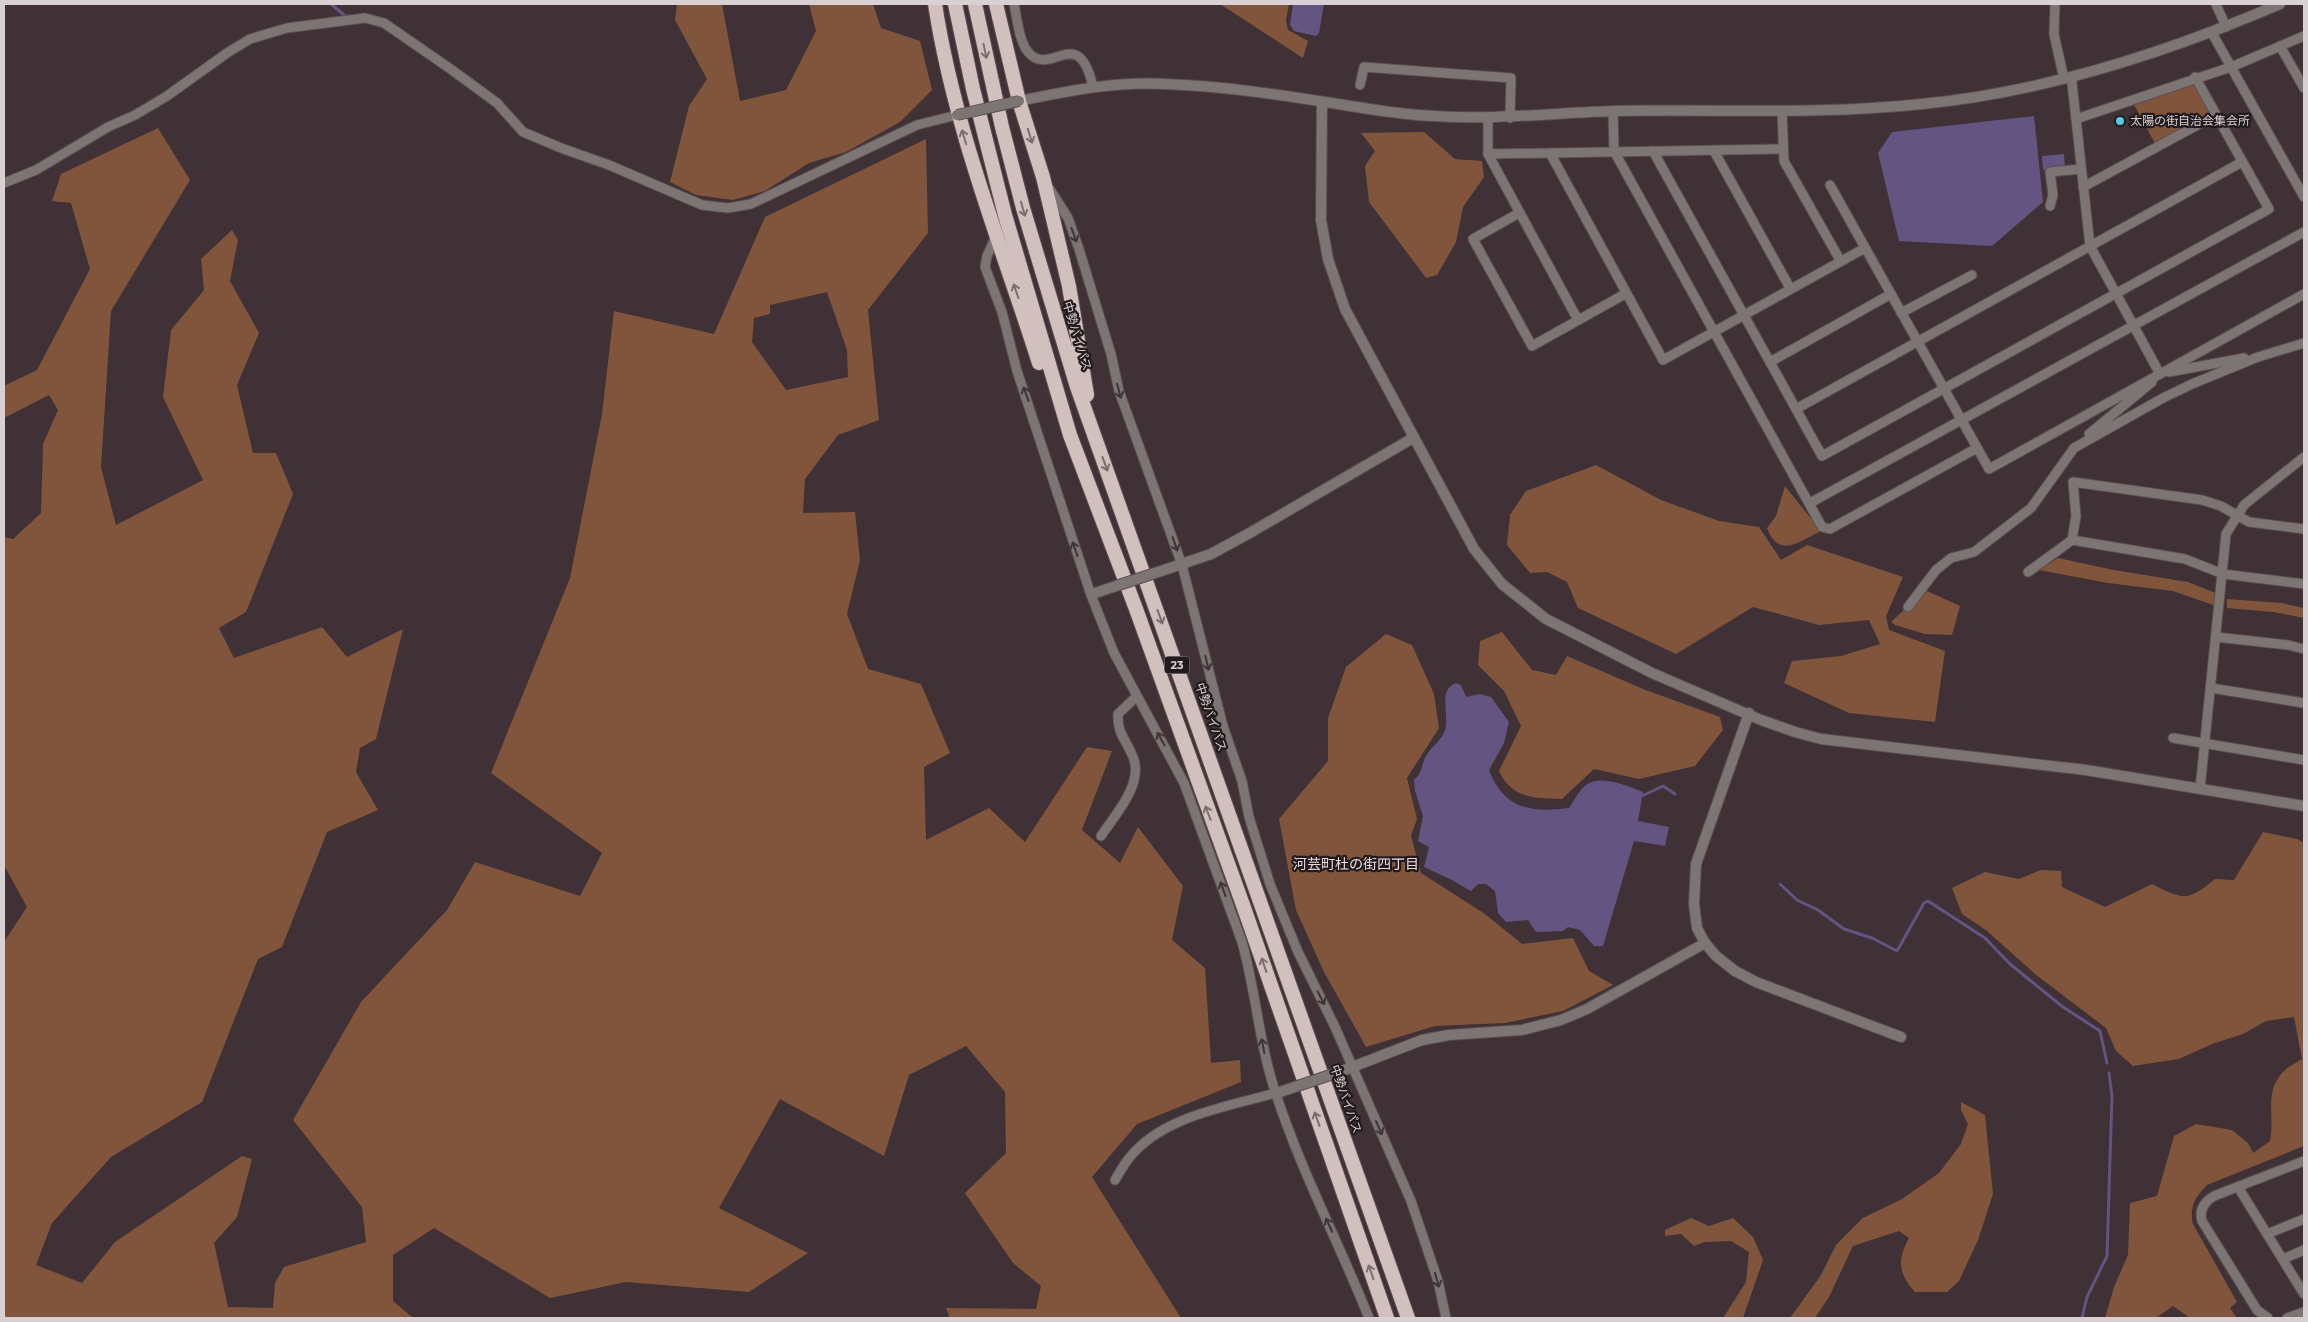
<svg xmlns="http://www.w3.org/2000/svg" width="2308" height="1322" viewBox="0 0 2308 1322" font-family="Montserrat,'Noto Sans JP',sans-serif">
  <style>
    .green { fill: #80553b; fill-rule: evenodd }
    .water { fill: #645481 }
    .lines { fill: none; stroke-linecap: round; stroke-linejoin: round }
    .stream { stroke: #645481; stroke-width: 3 }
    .minor-casing { stroke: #5b4e52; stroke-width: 11 }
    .tertiary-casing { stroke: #5b4e52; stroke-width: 12 }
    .trunk-casing { stroke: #5b4e52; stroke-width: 16 }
    .minor { stroke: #7d7574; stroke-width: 9 }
    .tertiary { stroke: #7d7574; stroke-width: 10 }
    .trunk { stroke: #d1c0be; stroke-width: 14 }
    .tertiary-bridge-casing { stroke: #5b4e52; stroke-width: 12; stroke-linecap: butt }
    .tertiary-bridge { stroke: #7d7574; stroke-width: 10 }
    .oneway { stroke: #7a6e6e }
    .oneway2 { stroke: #3d3637 }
    .poi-dot { fill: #58c9e3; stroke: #221b1d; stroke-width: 2 }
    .labels { text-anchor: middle; stroke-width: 4.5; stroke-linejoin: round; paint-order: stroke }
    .shield { fill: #221b1d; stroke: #a29a9c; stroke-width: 1 }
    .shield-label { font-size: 11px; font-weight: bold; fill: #d9d0d3 }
    .poi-label { font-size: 12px; fill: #d9d0d3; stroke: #221b1d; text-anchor: start }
    .street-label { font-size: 12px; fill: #d9d0d3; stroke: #221b1d }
    .neighbourhood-label { font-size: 14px; fill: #ecd9df; stroke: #221b1d }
  </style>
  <rect width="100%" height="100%" fill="#3f3136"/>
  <g class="green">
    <polygon points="677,4 722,4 740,101 786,90 816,31 809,4 873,4 881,28 920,41 932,90 900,122 846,152 809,163 765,191 733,200 696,195 670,182 689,106 707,79 675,20"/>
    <polygon points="1220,4 1289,4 1286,20 1288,30 1308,41 1303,58"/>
    <polygon points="2195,78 2215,114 2157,147 2132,101"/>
    <path d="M158 128 190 180 111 311 101 467 116 525 203 480 163 397 171 330 204 290 201 259 232 230 238 240 230 281 259 333 237 385 253 453H276L293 494 246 612 219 628 234 658 322 627 347 657 403 629 376 739 360 748 356 772 378 810 327 832 282 947 258 959 202 1102 111 1157 52 1223 36 1265 82 1283 115 1242 242 1156 252 1159 237 1217 214 1243 228 1307 273 1308 275 1283 284 1267 366 1242 362 1207 293 1120 361 1002 447 910 475 862 580 896 602 853 491 773 570 578 602 414 614 311 714 334 765 217 926 139 928 233 868 310 879 420 838 435 805 479 803 513 855 512 860 560 847 614 868 669 921 684 950 753 924 767 926 840 989 808 1025 842 1087 747 1112 751 1082 830 1120 863 1138 827 1183 886 1172 940 1205 968 1211 1063 1240 1060 1241 1082 1137 1124 1092 1177 1181 1318H950L946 1308 1036 1309 1041 1286 1013 1263 965 1193 1006 1153 1005 1092 966 1046 909 1075 884 1156 780 1099 719 1208 808 1253 749 1292 626 1282 550 1298 434 1228 393 1255V1301L413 1318H4V942L27 907 4 865V537L13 539 41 513 43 444 58 410 49 395 4 418V386L37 370 90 269 71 203 52 201 61 174ZM827 292 847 350 848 377 786 390 752 342 754 318 770 314V305Z"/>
    <polygon points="1424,132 1455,159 1482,161 1484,177 1463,207 1456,242 1437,275 1426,278 1369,202 1365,166 1375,151 1361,133"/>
    <polygon points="1596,465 1661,500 1719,521 1759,527 1781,560 1807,545 1903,577 1886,616 1889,630 1945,651 1935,722 1849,713 1784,683 1792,661 1841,656 1880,644 1869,620 1819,625 1753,607 1676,654 1578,608 1567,582 1547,572 1530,573 1507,545 1510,515 1526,491"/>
    <path d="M1785 486 1821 531C1798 542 1779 559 1767 528L1776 516Z"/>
    <polygon points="2058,558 2114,570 2188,582 2218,594 2216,606 2173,591 2108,583 2039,570"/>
    <polygon points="1925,590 1960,606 1952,635 1925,634 1895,625 1891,622"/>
    <polygon points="2227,599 2282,603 2304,608 2304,618 2273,612 2227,608"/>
    <path d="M1502 632 1532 670 1556 675 1567 656 1643 689 1720 717 1723 730 1695 766 1639 779 1594 769 1562 799C1535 798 1512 799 1499 771L1521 726 1504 691 1478 665 1480 641Z"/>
    <polygon points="1386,634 1412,645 1434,694 1439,728 1407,778 1417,819 1411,836 1421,873 1485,914 1522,944 1573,938 1589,971 1613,985 1563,1011 1505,1023 1435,1026 1366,1047 1324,972 1296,910 1279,819 1328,761 1328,718 1346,667"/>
    <path d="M2263 832 2297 839 2304 843V1146L2207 1185C2195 1197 2189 1207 2193 1224L2237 1302 2230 1308 2237 1318H2190L2173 1306 2156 1318H2105L2114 1287 2128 1255 2130 1203 2157 1196 2174 1136 2196 1124 2232 1130 2248 1143 2253 1153 2270 1141C2275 1116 2264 1093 2282 1073 2287 1067 2296 1063 2302 1059L2294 1017 2266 1021 2243 1034 2212 1044 2179 1059 2133 1066 2116 1051 2106 1028 2035 974 1987 931 1962 914 1952 888 1985 872 2019 879 2041 870 2061 871 2062 887 2105 907 2152 884C2184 900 2187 902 2215 879L2234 880Z"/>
    <path d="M1961 1102 1985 1115 1993 1194 1978 1240 1959 1281 1947 1292H1915C1898 1273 1897 1260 1909 1238L1899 1231 1853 1246 1829 1297 1815 1318H1790L1821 1275 1836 1245 1863 1218 1902 1199 1939 1173 1961 1144 1968 1124 1961 1110Z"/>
    <polygon points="1691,1218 1709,1226 1733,1218 1753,1237 1763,1260 1743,1318 1723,1318 1746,1282 1749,1252 1731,1241 1705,1242 1694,1246 1681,1234 1665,1236 1665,1230"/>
  </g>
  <g class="water">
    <polygon points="1293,4 1324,4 1319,33 1316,36 1294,31 1290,25"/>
    <polygon points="2034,116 2043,202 1992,246 1899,241 1878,153 1892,132"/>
    <polygon points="2064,154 2065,168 2043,170 2042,156"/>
    <path d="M1456 683 1461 685 1466 697 1480 694 1491 697 1509 722 1504 743 1489 770C1504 809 1531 813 1569 808 1574 801 1579 790 1586 785 1600 774 1628 786 1643 792L1638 821 1669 827 1665 846 1634 841 1603 946H1594L1580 930 1568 927 1563 931 1536 932 1528 920 1506 922 1498 913 1495 891 1486 884H1478L1471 891 1450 879 1424 867 1429 847 1418 841 1423 816 1415 791 1414 780C1423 772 1421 765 1426 756 1431 747 1442 740 1445 730 1450 715 1437 690 1456 683Z"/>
  </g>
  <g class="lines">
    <g class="stream">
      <polyline points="331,4 344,15"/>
      <polyline points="1642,796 1663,786 1675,794"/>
      <polyline points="1780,884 1797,900 1818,910 1844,929 1872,938 1897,951 1924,903 1928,901 1985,938 2010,964 2063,1007 2100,1031 2107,1063"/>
      <polyline points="2082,1318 2087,1297 2107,1256 2112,1096 2109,1073"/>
    </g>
    <g class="minor-casing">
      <g id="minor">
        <path d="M1014 4C1017 18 1019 41 1028 52 1051 79 1078 21 1093 87"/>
        <polyline points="2055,4 2054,34 2064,79"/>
        <polyline points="2216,4 2226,27"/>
        <polyline points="2212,33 2304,197"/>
        <polyline points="2280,46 2304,88"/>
        <polyline points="2073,77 2072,83 2090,246 2160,374"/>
        <polyline points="1360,85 1364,67 1511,78 1510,118"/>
        <polyline points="1613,111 1614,151 1822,527 1830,529 1977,448"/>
        <polyline points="1782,112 1784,161 1840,260"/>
        <polyline points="1488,118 1488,154 1578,320"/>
        <polyline points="2076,119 2231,67 2304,36"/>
        <polyline points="1653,151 1822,456 2269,209 2195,77"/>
        <polyline points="1714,151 1790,288"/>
        <polyline points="1550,153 1663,360 1865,248"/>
        <polyline points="1488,154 1783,149"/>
        <polyline points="4,183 36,170 108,127 135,115 167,96 227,53 250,39 287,28 365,18 384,23 452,70 497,103 523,132 561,148 609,165 702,205 728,208 751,204 917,125 957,115"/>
        <polyline points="1830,185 1989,469 2304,294"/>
        <polyline points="2083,187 2216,115"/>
        <polyline points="1049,188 1068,218 1079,249 1111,354 1119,391 1182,565 1223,726 1242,781 1249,817 1270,884 1298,952 1335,1027 1411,1201 1438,1281 1446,1318"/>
        <polyline points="2050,206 2053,195 2050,172 2081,169"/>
        <polyline points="1519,213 1473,239 1532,346 1625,294"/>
        <path d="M996 236 987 256 985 267 1002 312 1017 371 1091 595 1114 653 1184 783 1242 942C1256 992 1259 1044 1276 1094 1301 1171 1339 1243 1369 1318"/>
        <polyline points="1901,313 1972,275"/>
        <polyline points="1770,362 1891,294"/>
        <polyline points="2169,372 2244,358"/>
        <polyline points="1796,409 2242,162"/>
        <polyline points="2089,434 2152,382"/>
        <polyline points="1810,503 2304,232"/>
        <polyline points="2072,540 2185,559 2223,574 2304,584"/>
        <polyline points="2028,572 2072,540 2076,516 2073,482 2202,500 2221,506 2249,522 2304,529"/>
        <polyline points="1908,607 1936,570 1951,558 1974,552 2031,508 2074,448 2163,398 2192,384 2258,357 2304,343"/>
        <polyline points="2216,637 2288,645 2304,649"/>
        <polyline points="2211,688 2304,703"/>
        <polyline points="2173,738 2304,760"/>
        <polyline points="2200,789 2226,534 2244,505 2304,457"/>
        <path d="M1101 836C1115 815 1144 784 1133 757 1126 739 1117 734 1118 714L1137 696"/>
        <path d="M1115 1180C1120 1172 1124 1164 1130 1157 1163 1116 1227 1107 1275 1093"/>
        <polyline points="2238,1187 2304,1294"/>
        <polyline points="2267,1234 2304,1219"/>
        <polyline points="2283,1259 2304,1250"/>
        <path d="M2268 1318 2257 1310 2202 1221C2199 1210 2204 1202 2214 1196L2304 1161"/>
        <polyline points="2287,1318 2304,1312"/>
      </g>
    </g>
    <g class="tertiary-casing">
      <g id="tertiary">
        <path d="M1019 101C1068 91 1115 81 1165 84 1223 86 1281 95 1338 104 1370 109 1401 115 1434 116 1494 120 1553 113 1614 111 1717 109 1819 115 1922 104 2046 92 2166 53 2280 4"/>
        <polyline points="1322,102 1321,220 1328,259 1345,309 1474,549 1502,584 1546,619 1652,673 1761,720 1795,732 1821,739 2086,770 2304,806"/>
        <polyline points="1173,567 1211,554 1248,534 1413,438"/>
        <polyline points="1749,713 1696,864 1694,904 1697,928 1705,943 1716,956 1735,971 1756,982 1901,1037"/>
        <polyline points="1342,1071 1422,1040 1449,1035 1522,1030 1561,1020 1587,1009 1705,943"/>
      </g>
    </g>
    <g class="trunk-casing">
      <g id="trunk">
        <path d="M935 4C954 128 1001 244 1039 363"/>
        <polyline points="955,4 973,89 1005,215 1070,435 1136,609 1243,905 1387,1318"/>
        <polyline points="975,4 1002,127 1023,208 1077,387 1408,1318"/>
        <polyline points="996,4 1019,101 1043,177 1069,286 1087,395"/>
      </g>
    </g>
    <use href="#minor" class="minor"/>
    <use href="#tertiary" class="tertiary"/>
    <use href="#trunk" class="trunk"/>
    <g class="tertiary-bridge-casing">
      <g id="tertiary-bridge">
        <polyline points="957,115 1019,101"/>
        <polyline points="1095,593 1173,567"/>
        <polyline points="1280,1092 1342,1071"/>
      </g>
    </g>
    <use href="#tertiary-bridge" class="tertiary-bridge"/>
  </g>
  <defs><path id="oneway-shaft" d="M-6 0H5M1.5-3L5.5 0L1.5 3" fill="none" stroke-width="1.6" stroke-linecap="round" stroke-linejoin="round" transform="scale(1.25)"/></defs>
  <g class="oneway">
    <use href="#oneway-shaft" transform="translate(985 51) rotate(78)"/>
    <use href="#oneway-shaft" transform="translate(1030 136) rotate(73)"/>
    <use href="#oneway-shaft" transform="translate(964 137) rotate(-107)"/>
    <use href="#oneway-shaft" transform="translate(1023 209) rotate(74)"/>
    <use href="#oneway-shaft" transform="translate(1016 291) rotate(-109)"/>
    <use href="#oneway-shaft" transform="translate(1105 464) rotate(70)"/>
    <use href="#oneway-shaft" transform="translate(1160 617) rotate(70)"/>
    <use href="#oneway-shaft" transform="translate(1208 813) rotate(-111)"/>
    <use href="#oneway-shaft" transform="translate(1264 965) rotate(-109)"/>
    <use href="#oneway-shaft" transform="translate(1317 1119) rotate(-110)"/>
    <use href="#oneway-shaft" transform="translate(1371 1272) rotate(-109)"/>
  </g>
  <g class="oneway2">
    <use href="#oneway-shaft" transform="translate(1074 235) rotate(70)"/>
    <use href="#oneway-shaft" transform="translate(1119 391) rotate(75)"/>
    <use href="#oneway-shaft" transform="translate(1026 394) rotate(-110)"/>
    <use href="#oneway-shaft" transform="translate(1175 544) rotate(70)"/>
    <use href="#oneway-shaft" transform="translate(1075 549) rotate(-109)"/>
    <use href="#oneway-shaft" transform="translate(1207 663) rotate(77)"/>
    <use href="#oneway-shaft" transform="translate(1161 739) rotate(-119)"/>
    <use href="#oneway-shaft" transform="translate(1223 889) rotate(-110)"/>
    <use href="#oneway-shaft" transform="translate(1321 998) rotate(63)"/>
    <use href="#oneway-shaft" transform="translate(1263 1046) rotate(-101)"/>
    <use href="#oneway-shaft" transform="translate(1379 1128) rotate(66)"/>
    <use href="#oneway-shaft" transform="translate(1329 1225) rotate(-115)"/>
    <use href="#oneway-shaft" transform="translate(1437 1280) rotate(74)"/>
  </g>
  <circle class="poi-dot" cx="2120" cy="121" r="5"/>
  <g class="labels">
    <rect class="shield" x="1164.5" y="656.5" width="25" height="17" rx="4"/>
    <g class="shield-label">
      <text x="1177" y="669">23</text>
    </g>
    <g class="poi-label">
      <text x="2130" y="125">太陽の街自治会集会所</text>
    </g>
    <g class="street-label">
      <text transform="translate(1077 336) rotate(73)" y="4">中勢バイパス</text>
      <text transform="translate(1211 717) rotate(71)" y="4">中勢バイパス</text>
      <text transform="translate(1346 1099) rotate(71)" y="4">中勢バイパス</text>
    </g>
    <g class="neighbourhood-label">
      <text x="1356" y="869">河芸町杜の街四丁目</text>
    </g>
  </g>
  <rect width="2308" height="1322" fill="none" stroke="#d9d0d3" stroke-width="10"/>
</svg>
